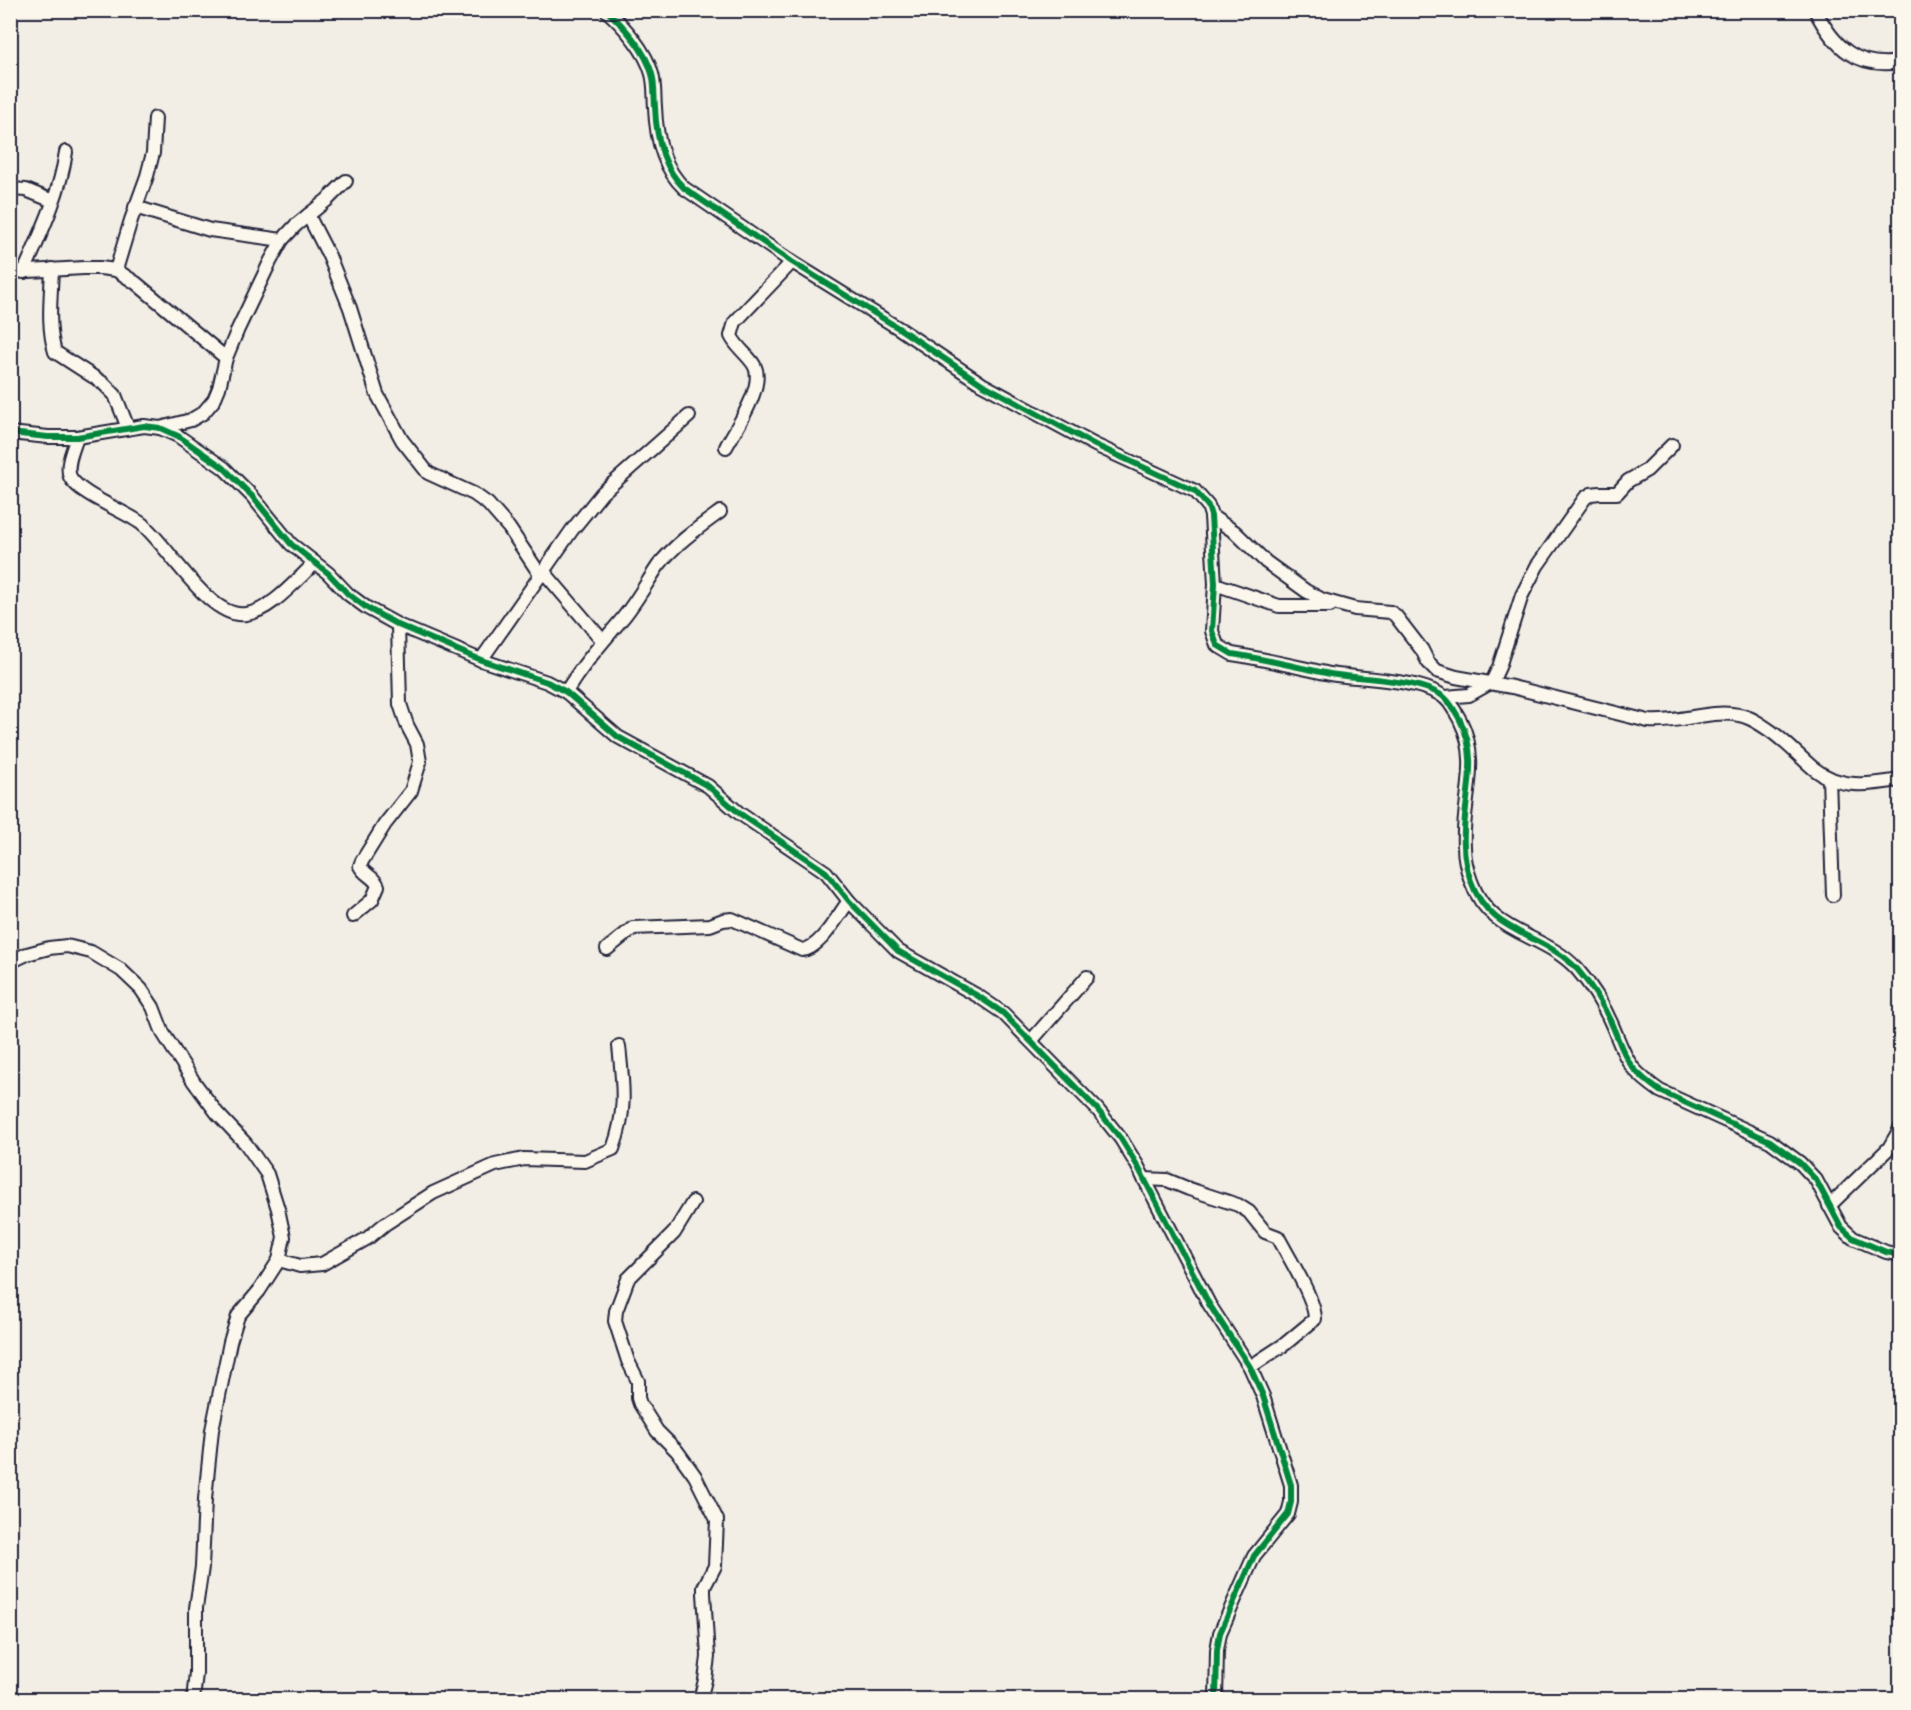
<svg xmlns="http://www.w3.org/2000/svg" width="1911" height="1710" viewBox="0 0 1911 1710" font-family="Mali,sans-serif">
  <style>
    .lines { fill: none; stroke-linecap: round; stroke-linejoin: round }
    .minor-casing { stroke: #22223b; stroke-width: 16 }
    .minor { stroke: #fbf7ec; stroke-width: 12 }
    .cycleway-casing { stroke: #fbf7ec; stroke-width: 10 }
    .cycleway { stroke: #00873e; stroke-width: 6 }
  </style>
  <rect width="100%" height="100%" fill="#f2eee5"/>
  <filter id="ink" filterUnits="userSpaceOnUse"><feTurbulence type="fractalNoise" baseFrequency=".0167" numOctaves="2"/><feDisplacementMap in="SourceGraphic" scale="12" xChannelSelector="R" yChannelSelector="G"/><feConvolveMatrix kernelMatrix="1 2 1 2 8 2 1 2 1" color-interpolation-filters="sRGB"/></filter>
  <g filter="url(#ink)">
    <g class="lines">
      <g class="minor-casing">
        <g id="minor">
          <path d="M606 10C624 26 646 51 652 74 655 85 654 96 655 107 656 136 662 167 684 188L792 262 900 329 982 384 1095 445 1195 491 1208 506 1211 516 1215 584 1212 631 1217 645 1232 654C1265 659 1297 667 1330 674 1359 679 1424 679 1445 698 1451 703 1456 713 1460 720 1482 763 1461 802 1464 846 1464 857 1467 870 1471 881 1490 936 1543 932 1577 969 1592 986 1604 1006 1613 1027 1619 1041 1623 1055 1633 1068 1641 1077 1650 1084 1660 1091L1770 1141 1800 1163 1816 1180 1841 1227 1853 1238 1886 1252 1900 1255"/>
          <path d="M1815 10C1834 47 1857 69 1900 62"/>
          <polyline points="10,189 26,190 53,201"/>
          <polyline points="135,207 210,230 282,240"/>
          <polyline points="308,215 329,256 350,308 377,394 402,440 428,473 474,494 488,504 509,528 541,576"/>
          <path d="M52 269C51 296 47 326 55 352L103 383 115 395 128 428"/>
          <polyline points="116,270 131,220 147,176 153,153 155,118"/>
          <polyline points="10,272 84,268 100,268 116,270 136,283 226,358"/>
          <path d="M24 272C41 233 60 194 66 152"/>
          <polyline points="160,428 191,420 203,413 214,400 219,388 226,358 238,329 270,262 282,240 296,225 327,200 346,181"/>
          <polyline points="10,433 48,437 77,437 144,426 160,428 178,436 224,468 252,496 291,544 328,573 348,594 367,608 398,625 481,660 547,682 566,692 618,737 708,786 739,813 826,872 849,901 898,951 978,996 1003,1013 1097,1109 1121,1139 1137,1165 1209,1304 1250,1367 1263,1396 1291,1485 1291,1502 1288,1514 1254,1556 1220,1633 1217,1650 1216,1700"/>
          <path d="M77 437C74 448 65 465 70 477 80 495 125 511 142 524 169 546 209 620 246 614 271 611 297 579 315 563"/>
          <path d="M726 447C736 428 766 385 754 365 747 354 737 348 731 336L735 322 792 262"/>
          <path d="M1211 516 1235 532 1266 562 1306 591 1323 600 1355 609 1390 612 1395 615 1422 650 1428 662 1437 671 1456 677 1512 687 1648 721C1678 724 1709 709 1739 715 1751 717 1762 725 1772 732 1788 744 1798 755 1813 768 1840 790 1869 785 1900 780"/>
          <polyline points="544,572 603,641"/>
          <polyline points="1215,584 1279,606 1330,606"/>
          <polyline points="481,660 572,530 602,493 689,416"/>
          <path d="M566 692C582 665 602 643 622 619 636 602 646 584 658 566 675 544 698 528 720 512"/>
          <polyline points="1445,697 1469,695 1492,682 1499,667 1522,595 1537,566 1585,498 1591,494 1600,493 1617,493 1628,481 1647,470 1672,445"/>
          <polyline points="1829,778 1833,895"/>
          <path d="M353 916 372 900 378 886C375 877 364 875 360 866L362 861 385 824 411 791 420 762 417 744 407 725 400 704 398 625"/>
          <path d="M607 949 633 928 710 925 723 920 732 919 802 950C820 949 838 915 849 901"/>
          <polyline points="10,962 27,954 49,948 67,946 91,952 121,970 141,989 153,1007 163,1033 194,1082 217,1113 246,1144 267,1174 278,1209 284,1237 279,1260 259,1291 238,1316 230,1342 212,1430 205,1499 202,1567 196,1608 196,1673 193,1700"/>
          <polyline points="1031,1041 1087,977"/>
          <path d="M1144 1179 1167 1180 1189 1189 1238 1205 1249 1212 1265 1232 1278 1237C1288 1256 1315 1299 1315 1319L1285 1344 1250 1367"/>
          <polyline points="693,1202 674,1233 628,1279 616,1311 615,1321 628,1361 638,1381 638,1398 640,1404 657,1431 677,1451 695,1476 717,1520 715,1566 704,1587 704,1593 708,1657 705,1680 700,1700"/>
          <polyline points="1829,1206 1889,1148 1900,1129"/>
          <path d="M279 1260 300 1266 322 1264 368 1238 385 1224 433 1193 495 1165 524 1159 585 1161 613 1149C627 1111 623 1085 619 1046"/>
        </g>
      </g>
      <use href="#minor" class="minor"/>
      <g class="cycleway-casing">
        <g id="cycleway">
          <path d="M606 10C624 26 646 51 652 74 655 85 654 96 655 107 656 136 662 167 684 188L792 262 900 329 982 384 1095 445 1195 491 1208 506 1211 516 1215 584 1212 631 1217 645 1232 654C1265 659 1297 667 1330 674 1359 679 1424 679 1445 698 1451 703 1456 713 1460 720 1482 763 1461 802 1464 846 1464 857 1467 870 1471 881 1490 936 1543 932 1577 969 1592 986 1604 1006 1613 1027 1619 1041 1623 1055 1633 1068 1641 1077 1650 1084 1660 1091L1770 1141 1800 1163 1816 1180 1841 1227 1853 1238 1886 1252 1900 1255"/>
          <polyline points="10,433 48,437 77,437 144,426 160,428 178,436 224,468 252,496 291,544 328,573 348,594 367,608 398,625 481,660 547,682 566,692 618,737 708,786 739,813 826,872 849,901 898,951 978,996 1003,1013 1097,1109 1121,1139 1137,1165 1209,1304 1250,1367 1263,1396 1291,1485 1291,1502 1288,1514 1254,1556 1220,1633 1217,1650 1216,1700"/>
        </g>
      </g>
      <use href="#cycleway" class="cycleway"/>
    </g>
  </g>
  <rect width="1911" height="1710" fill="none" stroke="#fbf7ec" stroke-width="36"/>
  <rect x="18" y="18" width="1875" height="1674" fill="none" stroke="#22223b" stroke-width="2" filter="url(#ink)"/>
</svg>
